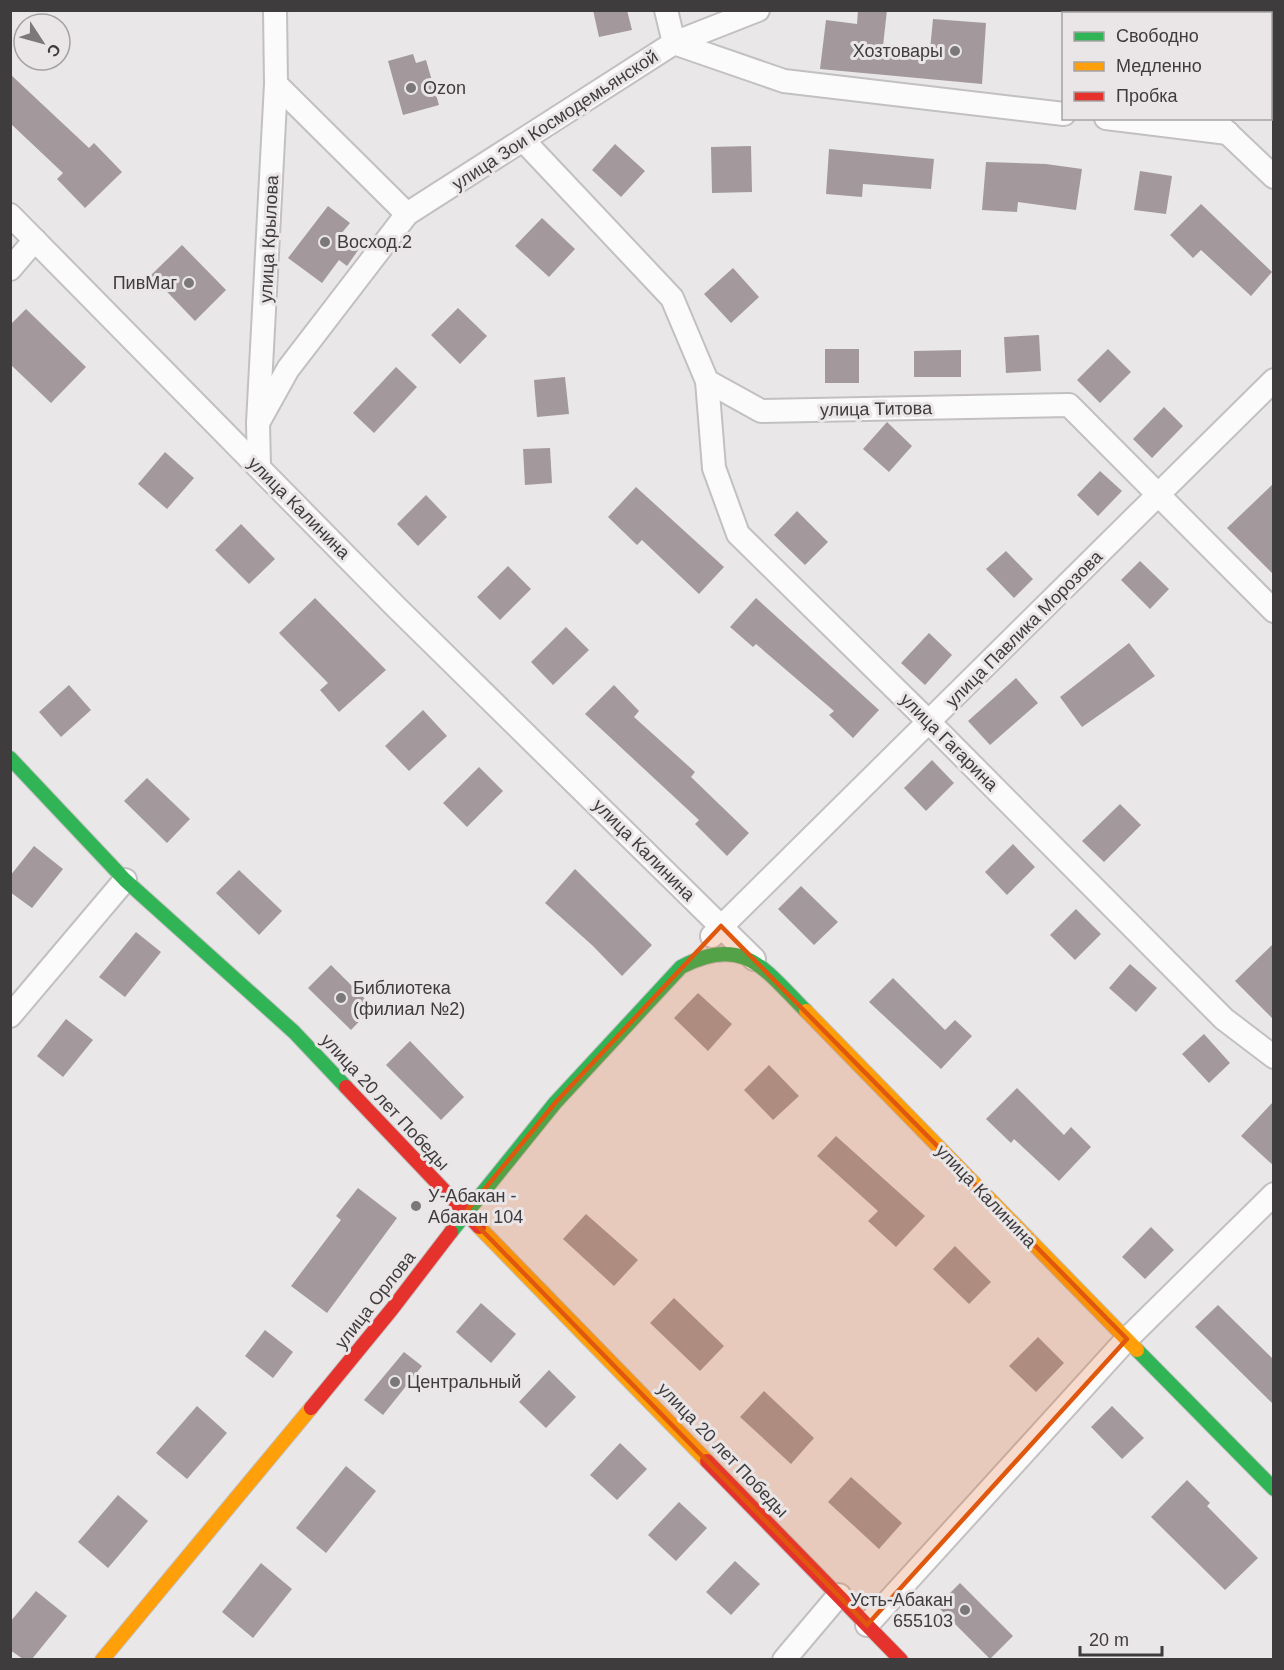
<svg xmlns="http://www.w3.org/2000/svg" width="1284" height="1670" viewBox="0 0 1284 1670" font-family="Helvetica,sans-serif">
  <style>
    .building { fill: #a3999d }
    .lines { fill: none; stroke-linecap: round; stroke-linejoin: round }
    .street-casing { stroke: #c2c0c1; stroke-width: 26 }
    .fast-casing { stroke: #c2c0c1; stroke-width: 16 }
    .slow-casing { stroke: #c2c0c1; stroke-width: 16 }
    .jam-casing { stroke: #c2c0c1; stroke-width: 16 }
    .street { stroke: #fcfbfc; stroke-width: 22 }
    .fast { stroke: #30b455; stroke-width: 14 }
    .slow { stroke: #ff9f0a; stroke-width: 14 }
    .jam { stroke: #e5322d; stroke-width: 14 }
    .marked { fill: #e0580e; fill-opacity: 0.2; stroke: #e0580e; stroke-width: 4.5; stroke-linejoin: round }
    .poi-dot { fill: #7a7879; stroke: #eae6e8; stroke-width: 2 }
    .labels { text-anchor: middle; stroke-width: 6; stroke-linejoin: round; paint-order: stroke }
    .poi-label { font-size: 18px; fill: #3e3c3d; stroke: #eae6e8; text-anchor: start }
    .street-label { font-size: 18px; fill: #3e3c3d; stroke: #eae6e8 }
  </style>
  <rect width="100%" height="100%" fill="#e9e7e8"/>
  <g class="building">
    <polygon points="593,10 627,10 632,30 599,37"/>
    <polygon points="858,10 887,10 883,46 930,50 933,19 986,23 982,84 820,69 826,20 857,24"/>
    <polygon points="413,54 416,63 426,60 439,105 403,115 388,61"/>
    <polygon points="10,74 89,148 94,143 122,172 85,208 57,179 63,173 10,123"/>
    <polygon points="615,144 645,171 621,197 592,170"/>
    <polygon points="751,146 752,192 712,193 711,147"/>
    <polygon points="829,149 934,159 931,189 863,184 862,197 826,194"/>
    <polygon points="986,162 1046,164 1082,169 1076,210 1018,202 1017,212 982,210"/>
    <polygon points="1140,171 1172,176 1166,214 1134,210"/>
    <polygon points="1201,204 1272,272 1251,296 1201,250 1193,258 1170,235"/>
    <polygon points="328,206 350,223 340,235 359,249 347,266 339,260 322,283 288,258"/>
    <polygon points="542,218 575,249 549,277 515,246"/>
    <polygon points="182,245 226,290 195,321 151,275"/>
    <polygon points="733,268 759,297 731,323 704,294"/>
    <polygon points="458,308 487,336 460,364 431,335"/>
    <polygon points="26,309 86,367 51,403 10,364 10,325"/>
    <polygon points="1039,335 1041,371 1006,373 1004,337"/>
    <rect x="825" y="349" width="34" height="34"/>
    <polygon points="1108,349 1131,372 1100,403 1077,380"/>
    <polygon points="961,350 961,377 914,377 914,351"/>
    <polygon points="396,367 417,387 374,433 353,413"/>
    <polygon points="565,377 569,414 537,417 534,380"/>
    <polygon points="1164,407 1183,426 1152,458 1133,439"/>
    <polygon points="887,422 912,446 889,472 863,449"/>
    <polygon points="550,448 552,483 525,485 523,449"/>
    <polygon points="165,452 194,478 167,509 138,484"/>
    <polygon points="1100,471 1122,491 1098,516 1077,495"/>
    <polygon points="1274,483 1274,575 1227,528"/>
    <polygon points="636,487 724,567 699,594 642,540 637,545 608,517"/>
    <polygon points="426,495 447,517 418,546 397,524"/>
    <polygon points="797,511 828,542 805,565 774,535"/>
    <polygon points="241,524 275,559 249,584 215,550"/>
    <polygon points="1006,551 1033,579 1014,598 986,569"/>
    <polygon points="1140,561 1169,589 1150,609 1121,580"/>
    <polygon points="508,566 531,589 500,620 477,597"/>
    <polygon points="315,598 386,670 339,712 320,690 328,683 279,633"/>
    <polygon points="756,598 879,710 853,738 829,715 834,711 756,644 753,647 730,627"/>
    <polygon points="566,627 589,650 553,685 531,662"/>
    <polygon points="929,633 952,655 925,685 901,663"/>
    <polygon points="1129,643 1155,676 1082,727 1060,697"/>
    <polygon points="1016,678 1038,703 990,745 968,721"/>
    <polygon points="69,685 91,710 61,737 39,712"/>
    <polygon points="614,685 639,711 634,717 695,772 691,777 749,833 727,856 695,824 699,820 585,714"/>
    <polygon points="423,710 447,736 409,771 385,746"/>
    <polygon points="932,760 954,783 926,811 904,788"/>
    <polygon points="479,767 503,791 467,827 443,803"/>
    <polygon points="147,778 190,819 167,843 124,801"/>
    <polygon points="1120,804 1141,825 1104,862 1082,841"/>
    <polygon points="1013,844 1035,867 1007,895 985,872"/>
    <polygon points="34,846 63,869 32,908 10,892 10,876"/>
    <polygon points="575,869 652,945 622,976 593,946 545,903"/>
    <polygon points="239,870 282,911 259,935 216,893"/>
    <polygon points="801,886 838,922 814,945 778,909"/>
    <polygon points="1076,909 1101,934 1075,960 1050,935"/>
    <polygon points="136,932 161,952 125,997 99,977"/>
    <polygon points="1274,943 1274,1020 1235,981"/>
    <polygon points="1130,964 1157,988 1136,1012 1109,988"/>
    <polygon points="331,965 373,1007 351,1030 308,988"/>
    <polygon points="893,978 945,1030 955,1020 972,1036 941,1069 869,1002"/>
    <polygon points="698,993 732,1024 708,1051 674,1018"/>
    <polygon points="66,1019 93,1040 63,1077 37,1056"/>
    <polygon points="1204,1034 1230,1063 1209,1083 1182,1054"/>
    <polygon points="410,1041 464,1097 441,1120 386,1065"/>
    <polygon points="769,1065 799,1096 773,1120 744,1090"/>
    <polygon points="1017,1088 1064,1135 1071,1127 1091,1147 1059,1181 1014,1139 1011,1143 986,1119"/>
    <polygon points="1274,1101 1274,1166 1241,1136"/>
    <polygon points="836,1136 925,1216 896,1247 868,1221 878,1211 817,1156"/>
    <polygon points="358,1188 397,1218 327,1313 291,1286 341,1220 336,1216"/>
    <polygon points="586,1214 638,1260 614,1286 563,1239"/>
    <polygon points="1151,1227 1174,1250 1145,1279 1122,1257"/>
    <polygon points="955,1246 991,1282 969,1304 933,1269"/>
    <polygon points="674,1298 724,1346 700,1371 650,1323"/>
    <polygon points="481,1303 516,1334 491,1363 456,1332"/>
    <polygon points="1218,1305 1274,1360 1274,1405 1195,1327"/>
    <polygon points="265,1330 293,1352 273,1378 245,1356"/>
    <polygon points="1038,1337 1064,1363 1036,1392 1009,1366"/>
    <polygon points="404,1352 422,1366 383,1415 364,1400"/>
    <polygon points="549,1370 576,1397 546,1428 519,1402"/>
    <polygon points="764,1391 814,1438 791,1464 740,1417"/>
    <polygon points="197,1406 227,1433 187,1479 156,1453"/>
    <polygon points="1112,1406 1144,1438 1122,1459 1091,1427"/>
    <polygon points="620,1443 647,1469 617,1500 590,1475"/>
    <polygon points="346,1466 376,1491 326,1553 296,1528"/>
    <polygon points="851,1477 902,1523 879,1549 828,1502"/>
    <polygon points="1187,1480 1210,1503 1207,1506 1258,1558 1225,1590 1151,1517"/>
    <polygon points="118,1495 148,1521 108,1568 78,1542"/>
    <polygon points="679,1502 707,1528 676,1561 648,1535"/>
    <polygon points="735,1561 760,1584 731,1615 706,1592"/>
    <polygon points="261,1563 292,1589 253,1638 222,1612"/>
    <polygon points="960,1583 1013,1636 990,1659 937,1606"/>
    <polygon points="36,1591 67,1616 32,1659 23,1659 10,1650 10,1622"/>
  </g>
  <g class="lines">
    <g class="street-casing">
      <g id="street">
        <polyline points="666,10 674,43"/>
        <polyline points="1102,10 1105,14"/>
        <polyline points="674,43 784,81 1064,114"/>
        <polyline points="276,84 407,214"/>
        <polyline points="1106,118 1228,133"/>
        <polyline points="1216,122 1274,177"/>
        <polyline points="524,141 672,298 707,381 761,411 1069,405 1274,611"/>
        <polyline points="10,215 395,606 754,959"/>
        <polyline points="10,269 35,240"/>
        <polyline points="707,381 714,468 738,534 929,722 1224,1019 1274,1057"/>
        <polyline points="258,423 288,369 407,214 674,43 758,10"/>
        <polyline points="259,467 258,423 276,84 275,10"/>
        <polyline points="712,936 1274,380"/>
        <polyline points="10,1016 125,880"/>
        <polyline points="867,1625 1127,1339 1274,1194"/>
        <polyline points="784,1660 839,1595"/>
      </g>
    </g>
    <g class="fast-casing">
      <g id="fast">
        <polyline points="10,758 125,880 294,1032 346,1087"/>
        <path d="M451 1232 555 1103 681 967C744 934 764 969 806 1011"/>
        <polyline points="1137,1350 1274,1489"/>
      </g>
    </g>
    <g class="slow-casing">
      <g id="slow">
        <polyline points="806,1011 1137,1350"/>
        <polyline points="479,1227 707,1461"/>
        <polyline points="102,1660 311,1408"/>
      </g>
    </g>
    <g class="jam-casing">
      <g id="jam">
        <polyline points="346,1087 479,1227"/>
        <polyline points="311,1408 392,1309 451,1232"/>
        <polyline points="707,1461 901,1660"/>
      </g>
    </g>
    <use href="#street" class="street"/>
    <use href="#fast" class="fast"/>
    <use href="#slow" class="slow"/>
    <use href="#jam" class="jam"/>
  </g>
  <path class="marked" d="M721 926 1127 1339 867 1625 465 1213 555 1103Z"/>
  <g class="poi-dot">
    <circle cx="955" cy="51" r="6"/>
    <circle cx="411" cy="88" r="6"/>
    <circle cx="325" cy="242" r="6"/>
    <circle cx="189" cy="283" r="6"/>
    <circle cx="341" cy="998" r="6"/>
    <circle cx="416" cy="1206" r="6"/>
    <circle cx="395" cy="1382" r="6"/>
    <circle cx="965" cy="1610" r="6"/>
  </g>
  <g class="labels">
    <g class="poi-label">
      <text x="943" y="57" text-anchor="end">Хозтовары</text>
      <text x="423" y="94">Ozon</text>
      <text x="337" y="248">Восход.2</text>
      <text x="177" y="289" text-anchor="end">ПивМаг</text>
      <text x="353" y="994">Библиотека<tspan x="353" dy="21">(филиал №2)</tspan></text>
      <text x="428" y="1202">У-Абакан -<tspan x="428" dy="21">Абакан 104</tspan></text>
      <text x="407" y="1388">Центральный</text>
      <text x="953" y="1606" text-anchor="end">Усть-Абакан<tspan x="953" dy="21">655103</tspan></text>
    </g>
    <g class="street-label">
      <text transform="translate(555 120) rotate(-33)" y="6">улица Зои Космодемьянской</text>
      <text transform="translate(269 239) rotate(-87)" y="6">улица Крылова</text>
      <text transform="translate(876 409) rotate(-1)" y="6">улица Титова</text>
      <text transform="translate(299 508) rotate(45)" y="6">улица Калинина</text>
      <text transform="translate(1024 629) rotate(-45)" y="6">улица Павлика Морозова</text>
      <text transform="translate(949 742) rotate(45)" y="6">улица Гагарина</text>
      <text transform="translate(644 850) rotate(45)" y="6">улица Калинина</text>
      <text transform="translate(385 1102) rotate(47)" y="6">улица 20 лет Победы</text>
      <text transform="translate(986 1196) rotate(46)" y="6">улица Калинина</text>
      <text transform="translate(375 1300) rotate(-52)" y="6">улица Орлова</text>
      <text transform="translate(723 1450) rotate(46)" y="6">улица 20 лет Победы</text>
    </g>
  </g>
  <rect width="1284" height="1670" fill="none" stroke="#3e3c3d" stroke-width="24"/>
  <rect x="1062" y="12" width="210" height="108" fill="#eae6e8" stroke="#a5a2a4" stroke-width="1.5"/>
  <rect x="1074" y="32" width="30" height="9" fill="#30b455" stroke="#a5a2a4" stroke-width="1.5"/>
  <text x="1116" y="42" font-size="18" fill="#3e3c3d">Свободно</text>
  <rect x="1074" y="62" width="30" height="9" fill="#ff9f0a" stroke="#a5a2a4" stroke-width="1.5"/>
  <text x="1116" y="72" font-size="18" fill="#3e3c3d">Медленно</text>
  <rect x="1074" y="92" width="30" height="9" fill="#e5322d" stroke="#a5a2a4" stroke-width="1.5"/>
  <text x="1116" y="102" font-size="18" fill="#3e3c3d">Пробка</text>
  <g transform="translate(42 42) rotate(126)"><circle r="28" fill="#eae6e8" stroke="#a5a2a4" stroke-width="1.5"/>
  <path d="M0-4.5L10 22L0 15L-10 22Z" fill="#7a7879"/>
  <text y="-9" font-size="16" font-weight="bold" text-anchor="middle" fill="#3e3c3d">С</text>
  </g>
  <path d="M1080 1646v9h82v-9" fill="none" stroke="#3e3c3d" stroke-width="3"/>
  <text x="1089" y="1646" font-size="18" fill="#3e3c3d" stroke="#eae6e8" stroke-width="4.5" paint-order="stroke">20 m</text>
</svg>
